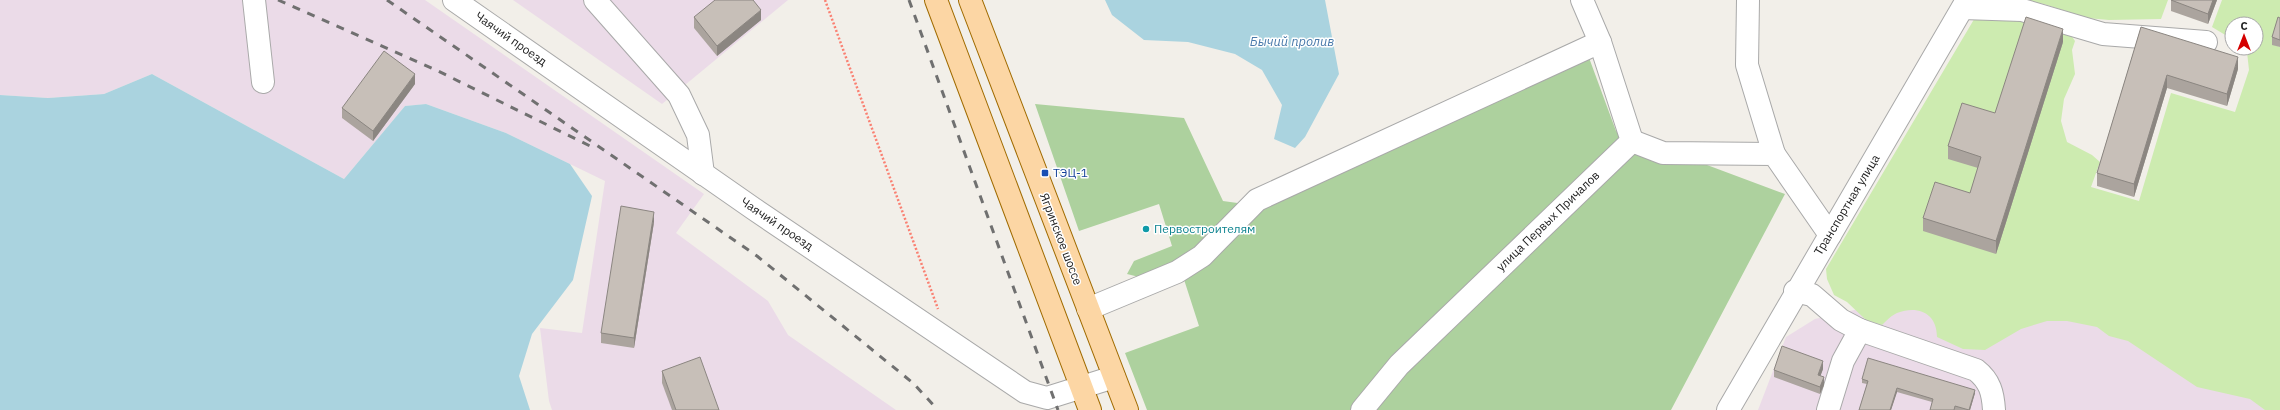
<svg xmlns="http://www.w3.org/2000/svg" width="2280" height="410" viewBox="0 0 2280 410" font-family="'IBM Plex Sans',sans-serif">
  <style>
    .industrial { fill: #ebdbe8 }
    .grass { fill: #cdebb0 }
    .forest { fill: #add19e }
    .water { fill: #aad3df }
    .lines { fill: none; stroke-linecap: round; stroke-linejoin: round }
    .minor-casing { stroke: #a9a9a9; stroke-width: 24 }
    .major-casing { stroke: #a06b00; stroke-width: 24 }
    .path { stroke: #fa8072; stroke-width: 2.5; stroke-dasharray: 2 2; stroke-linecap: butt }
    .minor { stroke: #fff; stroke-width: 22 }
    .major { stroke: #fcd6a4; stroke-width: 22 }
    .rail { stroke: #707070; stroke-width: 3; stroke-dasharray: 8 8; stroke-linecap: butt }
    .wall { fill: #aba49e }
    .shaded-wall { fill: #8b8681 }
    .building { fill: #c7bfb8; stroke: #8b8681 }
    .transit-dot { fill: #1a4fb4; stroke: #fff; stroke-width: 1.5 }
    .culture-dot { fill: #0f9aa8; stroke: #fff; stroke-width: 1.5 }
    .labels { text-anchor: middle; stroke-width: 3; stroke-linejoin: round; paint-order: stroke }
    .street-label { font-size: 12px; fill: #222; stroke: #fff }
    .transit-label { font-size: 12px; fill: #164399; stroke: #fff; text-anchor: start }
    .culture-label { font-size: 12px; fill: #0d838f; stroke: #fff; text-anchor: start }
    .water-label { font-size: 13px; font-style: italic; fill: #4a7aab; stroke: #fff }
  </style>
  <rect width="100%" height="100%" fill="#f2efe9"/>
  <g class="industrial">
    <polygon points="0,0 425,0 704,194 676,233 768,301 788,335 896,410 552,410 549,401 540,328 582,333 605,181 506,133 426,104 405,106 344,179 152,74 104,94 48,98 0,95"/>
    <polygon points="513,0 788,0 662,104"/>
    <polygon points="2121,249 2280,410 1758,410 1786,337 1815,319"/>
  </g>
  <g class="grass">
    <polygon points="1990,0 2168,0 2161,19 2109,20 2087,18 2044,4 2015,0"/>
    <path d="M2222 0H2280V25L2272 44 2280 47V410H2265L2250 399 2197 387 2128 341 2109 336 2097 327 2067 321H2047L2021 329 1985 350 1963 349 1937 337C1937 313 1918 305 1897 313 1892 315 1886 321 1882 325L1866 320 1847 302 1834 295 1827 279 1826 269 1976 16 2023 18 2068 31 2075 41 2072 50 2075 74 2064 99 2061 121 2067 142 2092 155 2100 162 2091 187 2139 201 2171 93 2235 112 2249 70 2247 52 2243 48H2256V24H2232V39L2212 27Z"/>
  </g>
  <polygon class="forest" points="1588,55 1616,131 1785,194 1671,410 1147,410 1125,353 1199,326 1179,264 1143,278 1127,274 1134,261 1172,246 1159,204 1079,231 1035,104 1184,118 1223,201 1259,206"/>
  <g class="water">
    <polygon points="1105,0 1325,0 1339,74 1305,137 1295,148 1274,139 1282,105 1262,70 1235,54 1188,42 1144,40 1112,15"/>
    <polygon points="152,74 344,179 405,106 426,104 506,133 570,164 592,196 573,280 532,334 519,376 530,410 0,410 0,95 48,98 104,94"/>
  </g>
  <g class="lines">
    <g class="minor-casing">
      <g id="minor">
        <polyline points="254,0 263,82"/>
        <polyline points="454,0 754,209 1025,392 1047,398 1114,377"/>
        <polyline points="595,0 679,95 698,135 703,174"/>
        <polyline points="1748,0 1747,65 1774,154"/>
        <polyline points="1963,8 2022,10 2103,34 2206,42"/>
        <polyline points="1632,141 1663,153 1774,154 1830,235"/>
        <path d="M1795 291 1812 295 1841 320 1860 330 1976 370C1990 381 1993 393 1994 410"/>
        <polyline points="1088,309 1177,272 1202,256 1257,200 1600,42"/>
        <polyline points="1362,410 1399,365 1632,141 1600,42 1582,0"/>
        <polyline points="1728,410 1967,0"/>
        <polyline points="1828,410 1843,361 1860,330"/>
      </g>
    </g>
    <g class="major-casing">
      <g id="major">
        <polyline points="936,0 1090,410"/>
        <polyline points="970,0 1127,410"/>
      </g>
    </g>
    <polyline class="path" points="825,0 938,309"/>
    <use href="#minor" class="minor"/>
    <use href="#major" class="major"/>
    <g class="rail">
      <polyline points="278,0 436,70 590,146"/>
      <polyline points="387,0 757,256 913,383 938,410"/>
      <polyline points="909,0 1058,410"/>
    </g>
  </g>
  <g class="wall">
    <polygon points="2171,0 2217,0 2208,24 2171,11"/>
    <polygon points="694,17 761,20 717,56 694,28"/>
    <polygon points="2280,18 2280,47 2272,45 2272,37"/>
    <polygon points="2141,27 2238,69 2227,106 2167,88 2134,197 2097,186 2097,173"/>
    <polygon points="2063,42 1996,254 1923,231 1923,218 1970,193 1978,168 1948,159 1948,146 1995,113"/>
    <polygon points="415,84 373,141 342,118 342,108"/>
    <polygon points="654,222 634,348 601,343 601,333"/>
    <polygon points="1823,369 1820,376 1824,385 1820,394 1774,377 1774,370"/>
    <polygon points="662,371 719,410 672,410 662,383"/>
    <polygon points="1862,379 1975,393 1970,410 1930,410 1932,402 1897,392 1891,410 1859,410 1867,384 1862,383"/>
  </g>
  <g class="shaded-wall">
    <polygon points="2213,0 2217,0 2208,24 2208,14"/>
    <polygon points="761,10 761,20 717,56 717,46"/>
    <polygon points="2063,29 2063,42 1996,254 1996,241"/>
    <polygon points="2238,57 2238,69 2227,106 2227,94"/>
    <polygon points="415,74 415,84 373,141 373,131"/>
    <polygon points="2167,75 2167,88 2134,197 2134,184"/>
    <polygon points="654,212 654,222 634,348 634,338"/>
    <polygon points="1823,361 1823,369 1818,383 1818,375"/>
    <polygon points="1824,377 1824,385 1820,394 1820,387"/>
    <polygon points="1897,388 1897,392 1891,410 1890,410"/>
    <polygon points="1975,390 1975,393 1970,410 1969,410"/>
  </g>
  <g class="building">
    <polygon points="715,0 753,0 761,10 717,46 694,17"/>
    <polygon points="2171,0 2213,0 2208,14"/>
    <polygon points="2026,17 2063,29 1996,241 1923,218 1935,182 1970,193 1981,157 1948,146 1962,103 1995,113"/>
    <polygon points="2278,17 2280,18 2280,40 2272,37"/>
    <polygon points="2141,27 2238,57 2227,94 2167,75 2134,184 2097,173"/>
    <polygon points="384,51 415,74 373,131 342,108"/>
    <polygon points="621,206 654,212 634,338 601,333"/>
    <polygon points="1782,346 1823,361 1818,375 1824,377 1820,387 1774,370"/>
    <polygon points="700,357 719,410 676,410 662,371"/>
    <polygon points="1868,358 1975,390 1969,410 1955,406 1954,410 1930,410 1933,399 1897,388 1890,410 1859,410 1868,381 1862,379"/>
  </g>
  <rect class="transit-dot" x="1041" y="169" width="8" height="8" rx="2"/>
  <circle class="culture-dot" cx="1146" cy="229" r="4"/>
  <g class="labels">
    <g class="street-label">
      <text transform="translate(511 39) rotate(35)" y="4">Чаячий проезд</text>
      <text transform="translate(1847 205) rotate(-59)" y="4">Транспортная улица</text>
      <text transform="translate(1548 221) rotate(-44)" y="4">улица Первых Причалов</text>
      <text transform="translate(777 224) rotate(34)" y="4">Чаячий проезд</text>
      <text transform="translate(1061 239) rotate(69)" y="4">Ягринское шоссе</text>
    </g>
    <g class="transit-label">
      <text x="1053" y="177">ТЭЦ-1</text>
    </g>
    <g class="culture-label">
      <text x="1154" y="233">Первостроителям</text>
    </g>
    <g class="water-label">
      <text x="1292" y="46">Бычий пролив</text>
    </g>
  </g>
  <g transform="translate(2244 36)"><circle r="19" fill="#ffffff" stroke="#a7a7a7"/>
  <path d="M0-3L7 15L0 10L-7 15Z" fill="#d40000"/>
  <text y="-6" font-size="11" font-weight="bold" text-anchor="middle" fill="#222222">С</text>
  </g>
</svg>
